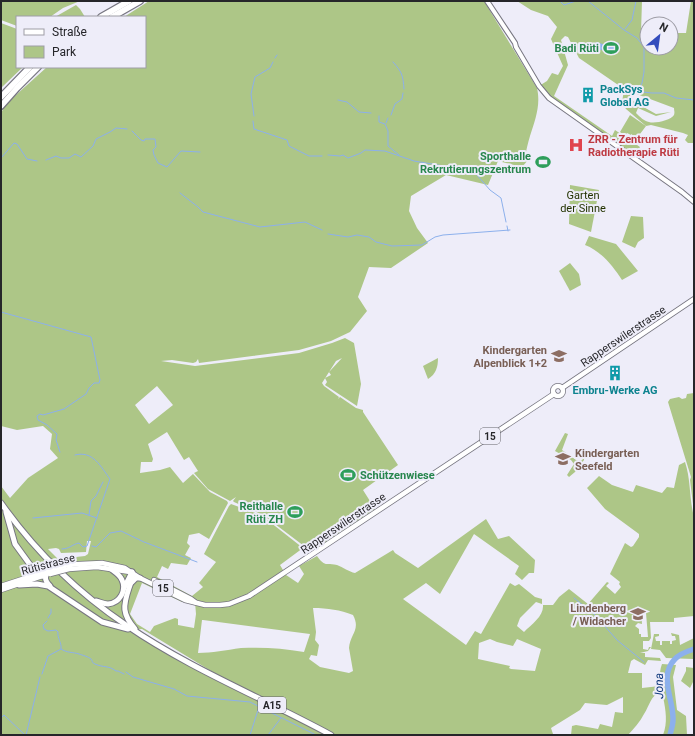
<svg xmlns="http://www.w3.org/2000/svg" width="695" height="736" viewBox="0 0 695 736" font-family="Roboto,sans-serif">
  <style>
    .green { fill: #adc687; fill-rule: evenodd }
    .water { fill: #8cb0ec }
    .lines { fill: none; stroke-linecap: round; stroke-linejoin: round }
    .stream { stroke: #8cb0ec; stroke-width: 1 }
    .river { stroke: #8cb0ec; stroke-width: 5.5 }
    .secondary-casing { stroke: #777681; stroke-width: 6 }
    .primary-casing { stroke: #777681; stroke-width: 6 }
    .trunk-casing { stroke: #777681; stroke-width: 7 }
    .motorway-casing { stroke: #777681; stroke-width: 8 }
    .secondary { stroke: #fff; stroke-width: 4 }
    .primary { stroke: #fff; stroke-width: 4.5 }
    .trunk { stroke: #fff; stroke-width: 5 }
    .motorway { stroke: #fff; stroke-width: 5.5 }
    .primary-bridge-casing { stroke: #777681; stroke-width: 6; stroke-linecap: butt }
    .primary-bridge { stroke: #fff; stroke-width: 4.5 }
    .labels { text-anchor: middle; stroke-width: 4; stroke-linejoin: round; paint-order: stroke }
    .shield { fill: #eeedf9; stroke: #626268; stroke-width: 1 }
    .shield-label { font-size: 10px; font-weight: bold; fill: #26262a }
    .leisure-label { font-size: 11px; font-weight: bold; fill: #27864d; stroke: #eeedf9; text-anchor: end }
    .culture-label { font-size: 11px; font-weight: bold; fill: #0d838f; stroke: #eeedf9; text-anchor: start }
    .health-label { font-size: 11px; font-weight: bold; fill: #be3a42; stroke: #eeedf9; text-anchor: start }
    .park-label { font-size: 11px; fill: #233300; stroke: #eeedf9 }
    .street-label { font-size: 11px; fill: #26262a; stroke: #eeedf9 }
    .education-label { font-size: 11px; font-weight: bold; fill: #785e54; stroke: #eeedf9; text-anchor: end }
    .water-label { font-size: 12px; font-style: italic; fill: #0e387c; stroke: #eeedf9 }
  </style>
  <rect width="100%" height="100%" fill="#eeedf9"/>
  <g class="green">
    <polygon points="1,1 80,1 63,8 50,17 17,17 17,26 1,20"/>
    <path d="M149 1H484L537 88C541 105 535 120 530 136 528 143 526 150 525 158L529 159 522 167 498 161 488 185 446 175 411 196 409 211 417 228 428 243 391 268 369 267 358 297 367 311 350 332 331 341 299 350 199 363 198 359 196 362 193 363 172 360 161 361 195 366 299 353 332 343 345 338 354 343 361 384 357 406 325 385 327 382 325 378 331 375 329 372 342 358 336 361 322 383 324 386 339 397 338 399 340 397 356 408 363 410V412L398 465 363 490 375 509 315 549H313L311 547 304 546 263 515 234 502 233 501 236 497 230 501 208 489 194 473 198 471 189 457 184 460 167 432 148 444 153 459 152 462H141L140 473 160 470 170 467 183 483 193 474 210 492 227 501 228 503 209 539 199 533 189 535 187 543 190 546 185 555 191 558 187 565 171 563 168 569 162 566 157 577 192 596 203 587 199 583 216 562 204 554 229 506 231 504 261 515 303 548 280 565 286 575 298 583 304 574 299 566 317 556C326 568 325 562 337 565 343 567 349 572 355 573L393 550 395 553 418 568 486 519 498 539 509 536 535 560 534 573H529L522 580 515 574 519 566 474 534 440 594 426 583 403 599 466 645 475 631 481 634 510 583 515 586 519 584 535 597 542 599V604L536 602 520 618 517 626 524 632C532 624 544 616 543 605H553L559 597 569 589 588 604 607 582 609 583 606 586 615 594 621 587 619 584 620 582 610 574 625 543 631 547 633 546 639 537V534L605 509 587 488 599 476 612 485 633 492 636 485 662 493 667 487 674 488 679 465 685 462C691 480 689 498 694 517V616L674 618V622H650L651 638 649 641H643V649L648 650 649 647H651L648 651 640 653H645V657L660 658 661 661 648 660 645 665 634 659 631 661 628 673H642V688L660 686 661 692C650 696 650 705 644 714 640 722 634 728 628 735H571L572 726 576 725 598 729 600 724 612 727 615 712 623 713V697L607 705 585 703 580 710 551 728 553 734 556 735H1V486L10 498 28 478 58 458 50 449 52 434 43 426 17 430 1 426V113L6 104 47 67H145V17H124ZM157 386 173 405 149 424 135 405ZM87 541H91L88 554 85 556 58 559 48 549 56 548 59 549 61 553 86 552ZM142 583 182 602 185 600 195 602 196 614 194 628 178 625V619L175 618 154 626 150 632 137 624 130 614ZM313 608C328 608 340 610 353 615 361 630 350 634 349 648L353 671 349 673 320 667 309 659 311 655 317 656 319 645 315 640 316 632ZM641 613H646L648 637H641V634H639V629L635 626 638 623 642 624ZM202 620H203L310 634 304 652C283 648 262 647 241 648 226 650 212 653 198 653ZM142 629 244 691 133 630ZM490 639 497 642 513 646 517 639 541 649 535 671 511 669 509 668 510 666 478 659 479 643Z"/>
    <path d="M517 1H642L641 32H647V48H671V33H686L691 1H694V143H688L685 140 688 135 683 133 651 125 646 126 626 109 622 103 624 89 579 58 568 37 565 36 561 40 568 65 554 96 612 136 615 130 640 147 633 158 557 104 539 86 547 81 552 73 558 75 563 66 551 39 557 27 548 16 531 10ZM634 93 674 108C674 111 675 112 674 115 671 120 655 124 649 122 644 121 640 117 636 113L638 108 656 116 671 112 656 114 631 100Z"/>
    <polygon points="76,5 80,9 85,17 55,17"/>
    <polygon points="1,23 17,29 17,67 23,67 1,88"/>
    <polygon points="630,115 646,126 637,138 631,134 631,135 627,133 625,136 620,132"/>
    <polygon points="570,185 599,190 591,232 569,224"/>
    <polygon points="631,216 643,217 644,238 638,242 635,248 622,242"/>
    <path d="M589 236 616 244 638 271 622 280C613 266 601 251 585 245Z"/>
    <polygon points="570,263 579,274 581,285 570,291 559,271"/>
    <path d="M438 358C438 367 436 374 428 379L423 366Z"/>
    <polygon points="694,393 694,512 690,480 691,477 668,402 670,399 679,397 682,399 686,398 687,394"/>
    <polygon points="565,433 568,434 562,450 576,460 581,461 584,458 584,460 575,472 569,477 567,475 574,464 571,460 555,451"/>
    <polygon points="671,633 679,635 680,645 694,638 694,658 693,659 666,658 660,650 651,649 654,634 659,634 659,636 655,637 656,641 660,641 660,645 662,645 662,641 670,641 670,644 672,644 672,641 676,640 675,636 672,636"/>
    <path d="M662 664 676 665 673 677 677 710 686 716 687 735H663C673 711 654 683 662 664Z"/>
    <polygon points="686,667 694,668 694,680 690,688 681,681 686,671"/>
  </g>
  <polygon class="water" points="596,42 613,47 614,42 619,43 616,54 594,48"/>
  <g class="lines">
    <g class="stream">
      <polyline points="560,1 564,5 576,1"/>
      <polyline points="588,1 624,30 637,38 644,47 644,72 642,83 640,87 640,89 643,92 652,93 664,93 676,98 694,100"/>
      <polyline points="625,29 632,20 636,1"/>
      <polyline points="275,58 277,55"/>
      <path d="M393 62C402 72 403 75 404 89"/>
      <polyline points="338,100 347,102 359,112 371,113"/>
      <polyline points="391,115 395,104 402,99 403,93"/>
      <polyline points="254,116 251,94 255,77 270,68 273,62"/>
      <polyline points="379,116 379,122 385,124 388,131 388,146 399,155"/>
      <polyline points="253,121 254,129 287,140 289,146 309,156 322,156"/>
      <polyline points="386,123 388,118"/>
      <polyline points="132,131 141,140 144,141 145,139 155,139 156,147 153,150 154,155 158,163 167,167 181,151 200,152"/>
      <polyline points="328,155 340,156 343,155 348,158 361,153 365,150 385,151 414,161 468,170 476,174 490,190 501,198 506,222"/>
      <polyline points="1,158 14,143 17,144 27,159 37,161"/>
      <polyline points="46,160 56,156 61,158 69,158 75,154 81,157 93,146 96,139 110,132 116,128 127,129"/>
      <polyline points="180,193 198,207 203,212 260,227 305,222 322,230"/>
      <polyline points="507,226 508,231"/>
      <polyline points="328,234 348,237 357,235 369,237 376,242 392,246 422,245 435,237 443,235 510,230"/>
      <polyline points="1,312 91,337 100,380 99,383 94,383 89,388 86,394 64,409 43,415 40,414 37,416 38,420 47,425 57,434 56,440 60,452"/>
      <polyline points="89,515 91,501 96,496 103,482"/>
      <polyline points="33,518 82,513 97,518"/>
      <polyline points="92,546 96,547 110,533 121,531 144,542 197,562"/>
      <path d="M62 549C69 549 73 544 79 543L83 547 87 546 110 479C101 467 93 450 75 455"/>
      <polyline points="574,598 594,614 617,640 644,662"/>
      <polyline points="48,618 51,613 51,609"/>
      <path d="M61 649C67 653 73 652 79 654 82 655 89 657 91 659 94 663 90 661 95 664 104 668 108 665 116 671H118L124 674"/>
      <polyline points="126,672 133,677 174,689 187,696 250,702 316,735"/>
      <path d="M42 674 48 656 61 649C62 643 57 638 58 632L56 630 48 631 44 629 43 625 47 621"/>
      <polyline points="1,718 4,715 25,735"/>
      <polyline points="26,735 40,677"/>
      <polyline points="250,735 259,707"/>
      <polyline points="268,735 281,718"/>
    </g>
    <path class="river" d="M670 735C671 730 673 725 673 720 674 700 658 676 675 659 679 654 688 651 694 649"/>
    <g class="secondary-casing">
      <polyline id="secondary" points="487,1 515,43 516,47 539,86 549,98 682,192 694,202"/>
    </g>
    <g class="primary-casing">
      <g id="primary">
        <circle cx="558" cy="391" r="5"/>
        <polyline points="562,388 694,299"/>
        <polyline points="68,565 80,564 102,563 125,568 140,578 185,600 205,605 220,605 229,604 249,596 554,394"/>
        <polyline points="69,569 97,567 130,572"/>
        <polyline points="154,580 191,599 195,602"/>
        <polyline points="1,586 50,570"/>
        <polyline points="1,590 45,575"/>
      </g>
    </g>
    <g class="trunk-casing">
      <g id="trunk">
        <path d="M1 503C35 551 77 592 126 625 190 669 263 698 331 735"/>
        <polyline points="6,512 15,544 31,566 42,576"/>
        <path d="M50 570C44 576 44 580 50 586"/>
        <path d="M132 572C133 578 131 583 129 588 123 606 122 614 135 629"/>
        <polyline points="27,578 31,572 31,566"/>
        <polyline points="132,582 136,578 140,578"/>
        <polyline points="19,585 37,584 48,586 102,622 128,629"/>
        <polyline points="124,588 132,572"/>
        <path d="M96 601C100 602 104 604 108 604 120 603 127 590 122 580 120 575 115 572 111 569"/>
      </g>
    </g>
    <g class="motorway-casing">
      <g id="motorway">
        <polyline points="101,17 129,1"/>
        <polyline points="112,17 140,1"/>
        <polyline points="1,97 30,67"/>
        <polyline points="1,106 17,88 38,67"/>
      </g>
    </g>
    <use href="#secondary" class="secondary"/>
    <use href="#primary" class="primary"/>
    <use href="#trunk" class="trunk"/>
    <use href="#motorway" class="motorway"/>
    <g class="primary-bridge-casing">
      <g id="primary-bridge">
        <polyline points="50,570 68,565"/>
        <polyline points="50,574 69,569"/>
      </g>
    </g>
    <use href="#primary-bridge" class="primary-bridge"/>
  </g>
  <defs>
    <g id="stadium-bare" transform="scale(1.2)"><path d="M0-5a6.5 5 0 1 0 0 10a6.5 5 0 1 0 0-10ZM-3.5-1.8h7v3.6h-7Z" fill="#2e9e5b" stroke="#eeedf9" stroke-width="2.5" paint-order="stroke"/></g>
    <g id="building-bare" transform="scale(1.2)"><path d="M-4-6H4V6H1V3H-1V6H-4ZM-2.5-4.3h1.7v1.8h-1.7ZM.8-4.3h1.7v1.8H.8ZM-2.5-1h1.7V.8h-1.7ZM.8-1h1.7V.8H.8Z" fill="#0f9aa8" stroke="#eeedf9" stroke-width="2.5" paint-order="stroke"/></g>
    <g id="hospital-bare" transform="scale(1.2)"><path d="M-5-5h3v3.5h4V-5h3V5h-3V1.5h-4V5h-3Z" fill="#e0444e" stroke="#eeedf9" stroke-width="2.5" paint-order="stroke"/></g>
    <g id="school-bare" transform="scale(1.2)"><path d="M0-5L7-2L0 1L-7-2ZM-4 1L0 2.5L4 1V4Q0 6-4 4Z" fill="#8d6e63" stroke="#eeedf9" stroke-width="2.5" paint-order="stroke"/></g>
  </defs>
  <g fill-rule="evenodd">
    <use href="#stadium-bare" x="611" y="48"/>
    <use href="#building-bare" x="588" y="95"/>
    <use href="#hospital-bare" x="576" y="145"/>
    <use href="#stadium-bare" x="543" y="162"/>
    <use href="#school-bare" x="559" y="356"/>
    <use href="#building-bare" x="615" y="373"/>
    <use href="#school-bare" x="563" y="459"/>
    <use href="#stadium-bare" x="348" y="475"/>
    <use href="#stadium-bare" x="295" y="512"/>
    <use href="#school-bare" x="638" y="614"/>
  </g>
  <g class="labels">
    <g class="shield">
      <rect x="480" y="428" width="20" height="16" rx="3"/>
      <rect x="153" y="580" width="20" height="16" rx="3"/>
      <rect x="258" y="697" width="28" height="16" rx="3"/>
    </g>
    <g class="shield-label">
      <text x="490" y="440">15</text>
      <text x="163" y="592">15</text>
      <text x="272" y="709">A15</text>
    </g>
    <g class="leisure-label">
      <text x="599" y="52">Badi Rüti</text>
      <text x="531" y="160">Sporthalle<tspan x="531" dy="13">Rekrutierungszentrum</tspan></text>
      <text x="360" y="479" text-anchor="start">Schützenwiese</text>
      <text x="283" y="510">Reithalle<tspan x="283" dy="13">Rüti ZH</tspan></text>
    </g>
    <g class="culture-label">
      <text x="600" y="93">PackSys<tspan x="600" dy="13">Global AG</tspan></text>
      <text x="615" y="394" text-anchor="middle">Embru-Werke AG</text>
    </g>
    <g class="health-label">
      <text x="588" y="143">ZRR - Zentrum für<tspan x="588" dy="13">Radiotherapie Rüti</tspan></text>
    </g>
    <g class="park-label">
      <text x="583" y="199">Garten<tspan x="583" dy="13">der Sinne</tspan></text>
    </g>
    <g class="street-label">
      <text transform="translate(623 336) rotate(-34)" y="4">Rapperswilerstrasse</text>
      <text transform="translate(343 523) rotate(-34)" y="4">Rapperswilerstrasse</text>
      <text transform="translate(48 564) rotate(-15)" y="4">Rütistrasse</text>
    </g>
    <g class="education-label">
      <text x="547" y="354">Kindergarten<tspan x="547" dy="13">Alpenblick 1+2</tspan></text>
      <text x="575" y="457" text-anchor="start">Kindergarten<tspan x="575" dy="13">Seefeld</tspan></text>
      <text x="626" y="612">Lindenberg<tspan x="626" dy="13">/ Widacher</tspan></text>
    </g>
    <g class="water-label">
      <text transform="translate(659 686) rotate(-91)" y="4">Jona</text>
    </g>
  </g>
  <rect width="695" height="736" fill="none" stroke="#26262a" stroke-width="4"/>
  <rect x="16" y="16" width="130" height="52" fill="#eeedf9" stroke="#9e9da6"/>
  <rect x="24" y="29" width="20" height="6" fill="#ffffff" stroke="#9e9da6"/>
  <text x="52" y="36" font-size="12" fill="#26262a">Straße</text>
  <rect x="24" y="46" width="20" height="12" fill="#adc687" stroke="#9e9da6"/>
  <text x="52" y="56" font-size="12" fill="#26262a">Park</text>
  <g transform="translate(659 36) rotate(29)"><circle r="19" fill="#eeedf9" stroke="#9e9da6"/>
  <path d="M0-3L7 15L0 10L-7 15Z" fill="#334cbd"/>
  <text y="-6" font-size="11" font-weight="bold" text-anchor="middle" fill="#26262a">N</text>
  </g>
</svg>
